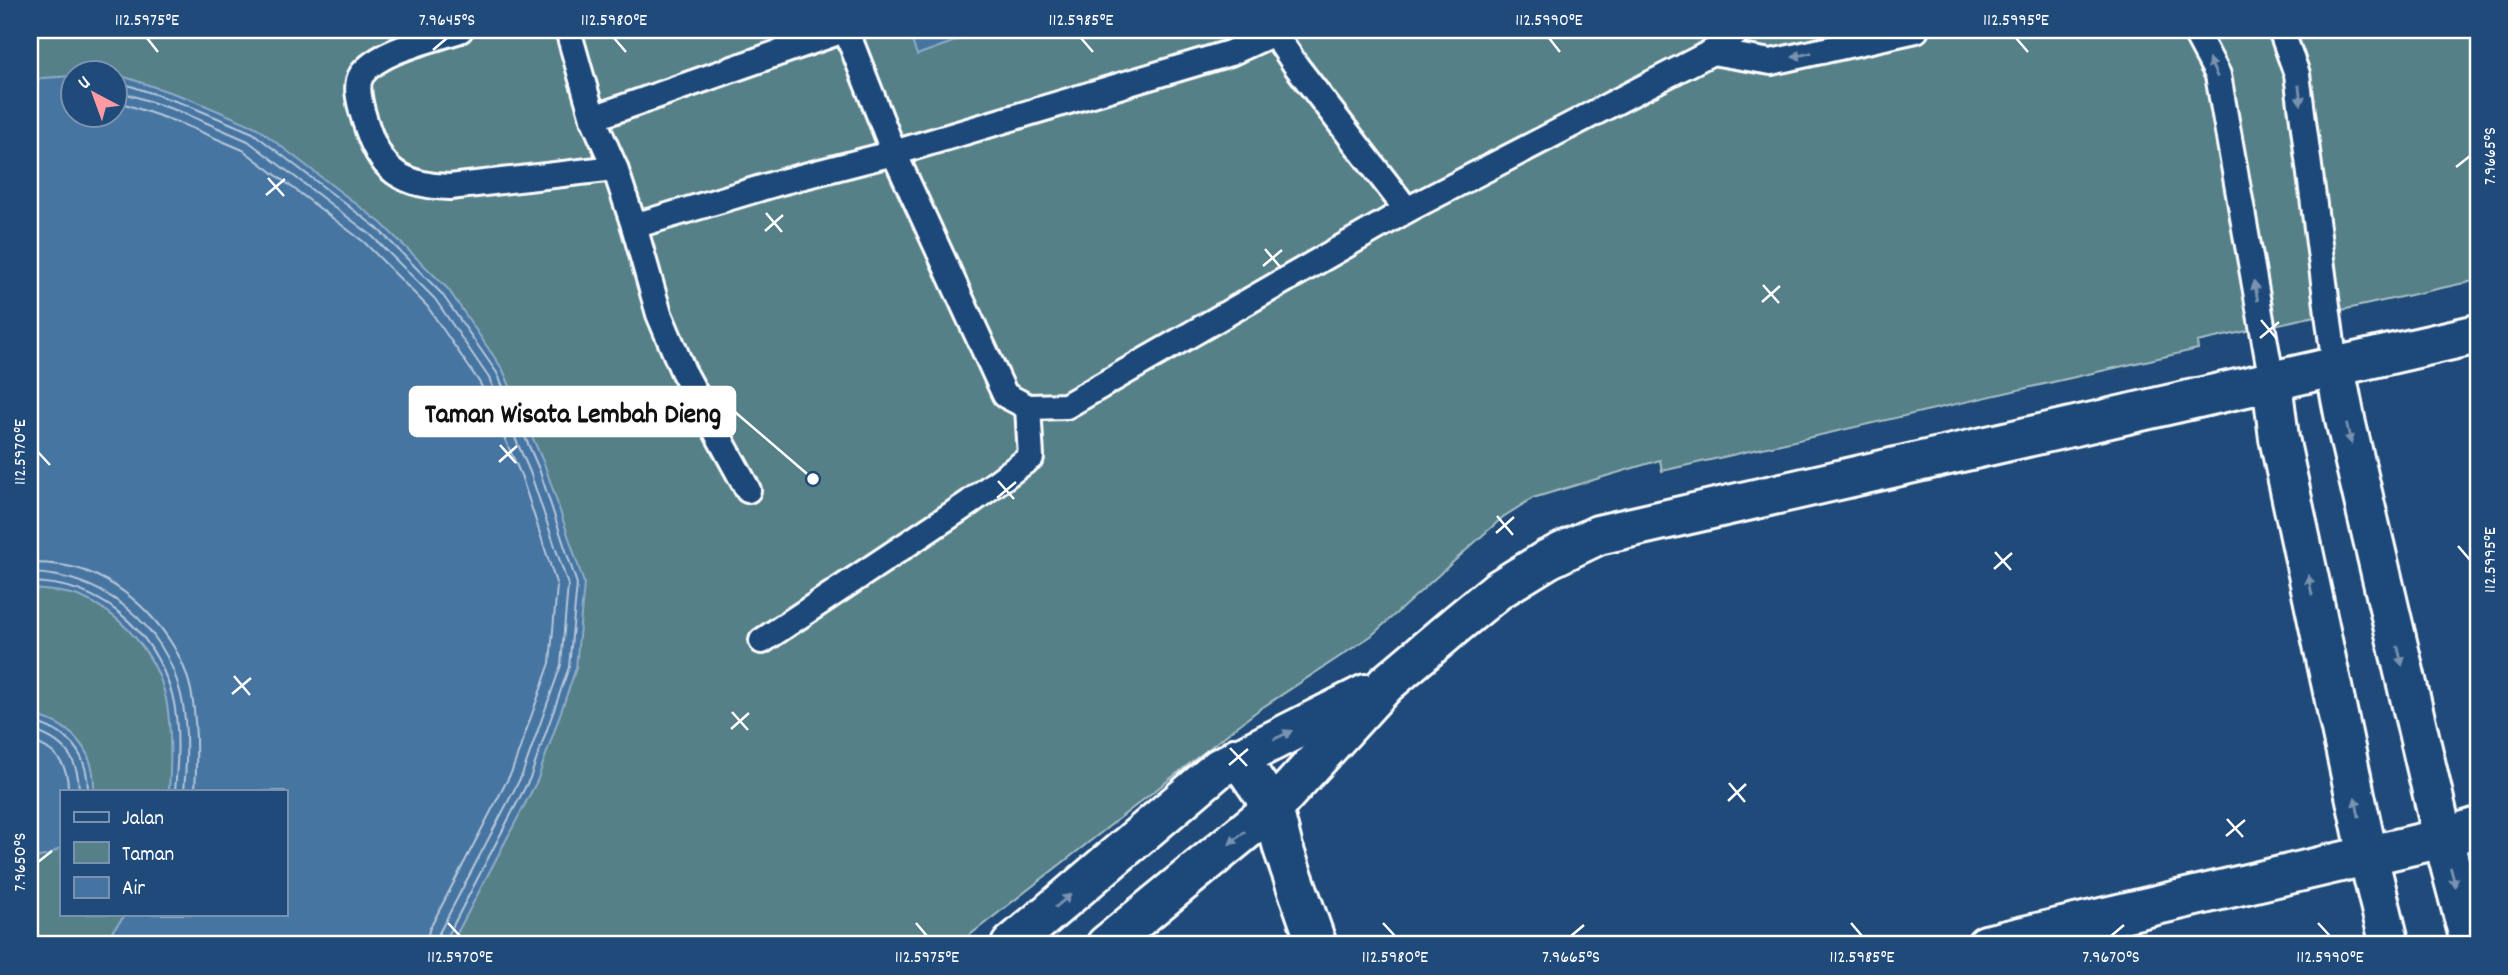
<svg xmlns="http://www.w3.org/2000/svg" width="2508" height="975" viewBox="0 0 2508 975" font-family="Dekko,sans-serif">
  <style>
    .green { fill: #558088; stroke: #aac0c4; stroke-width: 2; fill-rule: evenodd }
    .water { fill: #4674a2; stroke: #90acc7; stroke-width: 2 }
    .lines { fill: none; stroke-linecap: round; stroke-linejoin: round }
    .shore { stroke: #b5c7da; stroke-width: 2 }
    .service-casing { stroke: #fff; stroke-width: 30 }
    .minor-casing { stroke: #fff; stroke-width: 44 }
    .service { stroke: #1f4a7a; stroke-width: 24 }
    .minor { stroke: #1f4a7a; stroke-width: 38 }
    .oneway { fill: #7992af }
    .ticks { fill: none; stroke: #fff; stroke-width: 2.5 }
    .leader { fill: none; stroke: #fff; stroke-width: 2.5 }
    .callout-dot { fill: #fff; stroke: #1f4a7a; stroke-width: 2.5 }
    .callout { fill: #fff; stroke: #fff; stroke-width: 2.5 }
    .callout-label { font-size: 28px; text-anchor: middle; font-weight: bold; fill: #111 }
    .neatline { fill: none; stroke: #fff; stroke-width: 2.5 }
    .ticks-label { font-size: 18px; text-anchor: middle; fill: #fff }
  </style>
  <rect width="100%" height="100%" fill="#1f4a7a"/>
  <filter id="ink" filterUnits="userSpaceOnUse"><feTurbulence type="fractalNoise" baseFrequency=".0143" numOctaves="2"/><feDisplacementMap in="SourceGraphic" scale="14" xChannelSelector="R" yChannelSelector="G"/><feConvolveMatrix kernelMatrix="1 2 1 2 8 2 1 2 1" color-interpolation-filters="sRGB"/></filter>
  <g filter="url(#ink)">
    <path class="green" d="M30 30H2478V280L2197 342 2198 349 1662 471 1660 460 1533 498 1503 517 1371 636 1257 711 957 945H30ZM74 74H116V116H74ZM61 791H285V914H61Z"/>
    <g class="water">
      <polygon points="908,30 973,30 975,34 917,55"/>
      <path d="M116 74 190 99 256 127 381 223 448 289 503 370 545 466 584 583 576 668 537 781 451 945H101L126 914H285V791H169C171 761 172 729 166 699 157 655 121 612 78 596 63 591 46 590 30 589V84L42 78 73 76 74 116H116Z"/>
      <path d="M30 714C69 723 96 748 94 791H61V847L49 855 30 859Z"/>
    </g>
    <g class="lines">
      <g class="shore">
        <polyline points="116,81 187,105 253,133 377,228 442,294 497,373 539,469 577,584 569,667 530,778 446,939 445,945"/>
        <polyline points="116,90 184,113 248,141 371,235 435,299 489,378 530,472 568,585 561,665 522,775 438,935 436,945"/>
        <polyline points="116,101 180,123 243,150 364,242 427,306 480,383 521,475 557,586 550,663 512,771 429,930 426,945"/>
        <path d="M30 563C49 563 70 565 88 572 138 592 182 641 192 695 197 726 197 759 195 791"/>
        <path d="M30 573C103 575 164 623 181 695 188 725 187 760 184 791"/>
        <path d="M30 582C101 583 152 628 172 694 180 724 178 761 175 791"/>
        <path d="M30 721C67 731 88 751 88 791"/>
        <path d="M30 730C62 739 79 757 79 791"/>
        <path d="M30 741C55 748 69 765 68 791"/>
      </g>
      <g class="service-casing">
        <g id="service">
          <path d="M460 30C431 40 381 50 362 74 355 84 359 99 362 111 377 164 392 185 450 187L615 168"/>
          <polyline points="568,30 593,118 615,168 634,226"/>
          <polyline points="846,30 894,153 1230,53 1274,33 1297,67 1407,210"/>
          <polyline points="2194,30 2218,75 2272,382"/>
          <polyline points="2281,30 2297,74 2335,367"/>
          <polyline points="1712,52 1771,62 1916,30"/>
          <polyline points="593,118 844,30"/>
          <polyline points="748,490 683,371 659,314 634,226 781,182 894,153 1005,395 1028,407 1066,406 1407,210 1712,52 1740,30"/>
          <polyline points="762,641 969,503 1031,457 1028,407"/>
        </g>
      </g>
      <g class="minor-casing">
        <g id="minor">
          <polyline points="2335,367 2346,424 2443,838 2471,945"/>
          <polyline points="2272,382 2279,438 2368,856 2390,945"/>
          <polyline points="1238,757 1273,808 1283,848 1317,945"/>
          <polyline points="1011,945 1219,768 1366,694"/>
          <polyline points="1106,945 1273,808 1386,684 1459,622 1498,590 1548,559 1598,535 2478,334"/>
          <polyline points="1986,945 2443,838 2478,827"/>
        </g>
      </g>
      <use href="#service" class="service"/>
      <use href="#minor" class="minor"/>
    </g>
    <defs><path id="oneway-solid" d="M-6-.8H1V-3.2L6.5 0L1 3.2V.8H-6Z" transform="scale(1.75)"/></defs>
    <g class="oneway">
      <use href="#oneway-solid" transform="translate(1802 55) rotate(167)"/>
      <use href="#oneway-solid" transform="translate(2213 68) rotate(-115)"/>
      <use href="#oneway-solid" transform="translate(2300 95) rotate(83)"/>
      <use href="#oneway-solid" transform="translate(2256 291) rotate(-100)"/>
      <use href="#oneway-solid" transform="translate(2349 434) rotate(77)"/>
      <use href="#oneway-solid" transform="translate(2310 585) rotate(-102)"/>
      <use href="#oneway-solid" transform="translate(2400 656) rotate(77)"/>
      <use href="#oneway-solid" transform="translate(1283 735) rotate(-26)"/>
      <use href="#oneway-solid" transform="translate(2357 807) rotate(-102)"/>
      <use href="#oneway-solid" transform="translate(1237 838) rotate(141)"/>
      <use href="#oneway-solid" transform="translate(2453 877) rotate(75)"/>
      <use href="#oneway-solid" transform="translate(1063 901) rotate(-40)"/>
    </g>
  </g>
  <path class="ticks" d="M147 38 158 52M614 38 626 52M1081 38 1093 52M1549 38 1560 52M2016 38 2028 52M433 50 447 38M2456 167 2470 156M268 178 284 196M266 195 285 179M766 213 782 232M765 231 783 215M1265 249 1281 268M1263 266 1282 250M1763 285 1779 303M1762 302 1780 286M2261 320 2277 339M2260 338 2279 322M500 445 516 463M38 452 50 465M499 462 517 446M998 481 1014 499M997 498 1016 482M1497 516 1513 535M1496 533 1514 517M2458 546 2470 560M1995 552 2011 570M1994 569 2012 553M234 676 250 695M232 694 251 678M732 712 748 730M731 729 749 713M1230 748 1247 766M1229 765 1248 749M1729 783 1745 802M1728 801 1746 784M2227 819 2243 837M2226 836 2245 820M38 862 52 851M448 923 460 936M916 923 927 936M1383 923 1395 936M1851 923 1862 936M2318 923 2330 936M1571 936 1584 925M2111 936 2124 925"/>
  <path class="leader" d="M813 479L735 412"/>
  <circle class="callout-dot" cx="813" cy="479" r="7"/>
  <rect class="callout" x="410" y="387" width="325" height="49" rx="7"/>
  <g class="callout-label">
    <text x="573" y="422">Taman Wisata Lembah Dieng</text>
  </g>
  <rect width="2508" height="975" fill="none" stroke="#1f4a7a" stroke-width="77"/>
  <rect x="60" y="790" width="228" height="126" fill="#1f4a7a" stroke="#7992af" stroke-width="2"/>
  <rect x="74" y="812" width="35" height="10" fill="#1f4a7a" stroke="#7992af" stroke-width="2"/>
  <text x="122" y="824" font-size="21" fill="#ffffff">Jalan</text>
  <rect x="74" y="842" width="35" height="21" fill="#558088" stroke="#7992af" stroke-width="2"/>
  <text x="122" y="860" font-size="21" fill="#ffffff">Taman</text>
  <rect x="74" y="877" width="35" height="21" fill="#4674a2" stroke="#7992af" stroke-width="2"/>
  <text x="122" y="894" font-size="21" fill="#ffffff">Air</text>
  <g transform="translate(94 94) rotate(319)"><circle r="33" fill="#1f4a7a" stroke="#7992af" stroke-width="2"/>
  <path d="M0-5L12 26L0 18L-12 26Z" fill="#ff9aa2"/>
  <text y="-10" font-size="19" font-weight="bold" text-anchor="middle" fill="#ffffff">U</text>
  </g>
  <rect x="38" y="38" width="2432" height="898" class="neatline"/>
  <g class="ticks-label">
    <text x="147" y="25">112.5975°E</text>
    <text x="447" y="25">7.9645°S</text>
    <text x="614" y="25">112.5980°E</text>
    <text x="1081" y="25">112.5985°E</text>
    <text x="1549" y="25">112.5990°E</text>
    <text x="2016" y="25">112.5995°E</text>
    <text transform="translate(2489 156) rotate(-90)" y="6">7.9665°S</text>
    <text transform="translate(19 452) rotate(-90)" y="6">112.5970°E</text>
    <text transform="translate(2489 560) rotate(-90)" y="6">112.5995°E</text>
    <text transform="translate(19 862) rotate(-90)" y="6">7.9650°S</text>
    <text x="460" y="962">112.5970°E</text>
    <text x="927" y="962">112.5975°E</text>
    <text x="1395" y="962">112.5980°E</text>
    <text x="1571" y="962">7.9665°S</text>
    <text x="1862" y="962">112.5985°E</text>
    <text x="2111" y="962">7.9670°S</text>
    <text x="2330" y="962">112.5990°E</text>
  </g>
</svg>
